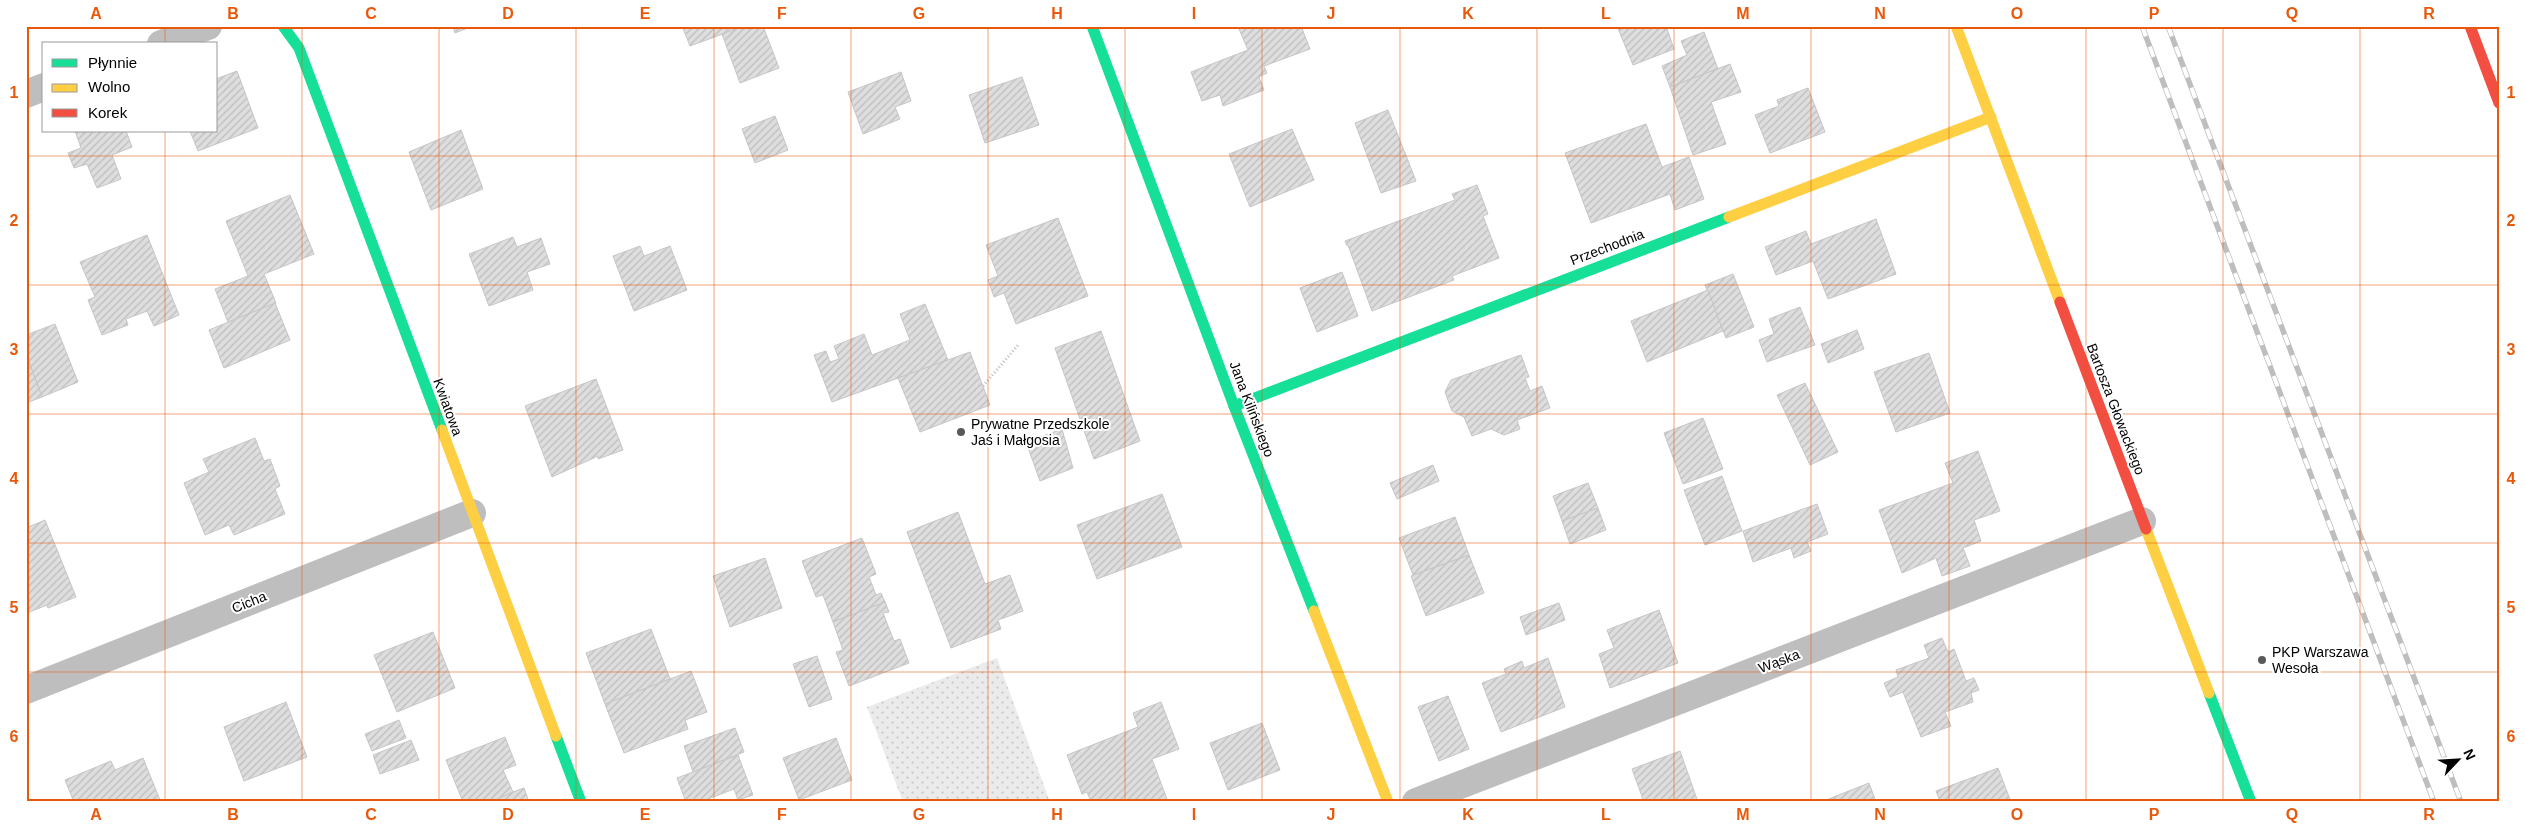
<svg xmlns="http://www.w3.org/2000/svg" width="2525" height="828" viewBox="0 0 2525 828" font-family="Helvetica,sans-serif">
  <style>
    .grass { fill: url(#grass-dots) }
    .building { fill: url(#building-hatch); stroke: #c6c6c6 }
    .lines { fill: none; stroke-linecap: round; stroke-linejoin: round }
    .path { stroke: #b9b9b9; stroke-width: 3; stroke-dasharray: 1 2.5; stroke-linecap: butt }
    .street { stroke: #bebebe; stroke-width: 28 }
    .fast { stroke: #16e098; stroke-width: 11 }
    .slow { stroke: #ffcf43; stroke-width: 11 }
    .jam { stroke: #f24e42; stroke-width: 11 }
    .rail-casing { stroke: #bebebe; stroke-width: 5.5 }
    .rail { stroke: #fff; stroke-width: 4; stroke-dasharray: 11; stroke-linecap: butt }
    .grid { fill: none; stroke: #e8590c; stroke-width: 1; stroke-opacity: 0.55 }
    .poi-dot { fill: #595959; stroke: #fff; stroke-width: 2 }
    .labels { text-anchor: middle; stroke-width: 4; stroke-linejoin: round; paint-order: stroke }
    .street-label { font-size: 14px; fill: #000; stroke: #fff }
    .poi-label { font-size: 14px; fill: #000; stroke: #fff; text-anchor: start }
    .neatline { fill: none; stroke: #e8590c; stroke-width: 2 }
    .grid-label { font-size: 16px; text-anchor: middle; font-weight: bold; fill: #e8590c }
  </style>
  <defs>
    <pattern id="grass-dots" width="8" height="8" patternUnits="userSpaceOnUse" patternTransform="scale(1.25)"><rect width="8" height="8" fill="#ebebeb"/><path d="M2 2h.1M6 6h.1" fill="none" stroke="#c8c8c8" stroke-width="1.8" stroke-linecap="round"/></pattern>
    <pattern id="building-hatch" width="6" height="6" patternUnits="userSpaceOnUse" patternTransform="scale(1.25)"><rect width="6" height="6" fill="#dedede"/><path d="M-1 1l2-2M0 6l6-6M5 7l2-2" fill="none" stroke="#bdbdbd"/></pattern>
  </defs>
  <rect width="100%" height="100%" fill="#fff"/>
  <polygon class="grass" points="997,658 1050,802 903,802 867,707"/>
  <g class="building">
    <polygon points="453,26 473,26 455,33"/>
    <polygon points="682,26 742,26 742,27 690,46"/>
    <polygon points="763,26 779,68 740,83 722,34 743,26"/>
    <polygon points="1246,26 1301,26 1310,49 1264,66 1267,73 1259,77 1264,90 1223,106 1220,95 1202,101 1191,72 1248,50 1239,29"/>
    <polygon points="1617,26 1666,26 1674,49 1633,65"/>
    <polygon points="1704,32 1718,69 1670,87 1662,66 1687,55 1681,41"/>
    <polygon points="1730,64 1741,92 1711,102 1726,144 1693,155 1670,87"/>
    <polygon points="237,71 258,128 198,151 190,131 216,131 216,79"/>
    <polygon points="901,72 911,101 895,107 900,119 863,134 848,92"/>
    <polygon points="1022,77 1039,125 985,143 969,95"/>
    <polygon points="1808,88 1825,132 1770,153 1755,115 1779,106 1777,100"/>
    <polygon points="1388,110 1416,181 1381,193 1355,123"/>
    <polygon points="775,116 788,150 755,163 742,129"/>
    <polygon points="1646,124 1662,167 1689,157 1704,199 1675,210 1670,194 1591,223 1565,153"/>
    <polygon points="1292,129 1314,180 1250,207 1229,154"/>
    <polygon points="461,130 483,189 431,210 409,152"/>
    <polygon points="75,131 126,131 132,147 112,155 121,179 97,188 87,164 74,168 68,153 81,148"/>
    <polygon points="1477,185 1488,214 1483,216 1499,258 1452,276 1454,280 1372,311 1348,245 1347,246 1345,241 1455,200 1452,194"/>
    <polygon points="290,195 314,254 264,274 276,303 228,322 215,289 248,276 226,221"/>
    <polygon points="1058,218 1088,296 1016,324 1004,293 994,297 988,280 998,276 986,245"/>
    <polygon points="1876,219 1896,274 1828,299 1813,261 1776,275 1765,247 1806,231 1811,244"/>
    <polygon points="147,235 179,315 154,326 147,311 126,319 128,325 102,335 88,300 95,297 80,262"/>
    <polygon points="513,237 517,247 541,238 550,264 527,272 533,290 489,306 469,254"/>
    <polygon points="640,246 644,256 670,246 687,290 634,311 613,256"/>
    <polygon points="1342,272 1358,316 1317,332 1300,288"/>
    <polygon points="1733,274 1754,327 1726,338 1705,285"/>
    <polygon points="1708,290 1723,331 1647,362 1631,321"/>
    <polygon points="275,303 290,340 224,368 209,330"/>
    <polygon points="925,304 948,360 832,402 814,355 826,351 830,362 839,359 834,346 864,334 872,355 910,340 900,314"/>
    <polygon points="1800,307 1815,345 1767,362 1759,340 1774,334 1769,319"/>
    <polygon points="55,324 78,382 42,397 26,354 26,335"/>
    <polygon points="1857,330 1864,349 1828,363 1821,344"/>
    <polygon points="1101,331 1140,441 1094,459 1055,348"/>
    <polygon points="970,352 990,405 920,432 898,378"/>
    <polygon points="1929,353 1950,413 1896,432 1874,372"/>
    <polygon points="26,354 42,397 26,403"/>
    <polygon points="1521,355 1528,374 1529,377 1525,378 1530,391 1542,386 1550,408 1517,420 1520,429 1504,435 1491,429 1472,436 1464,417 1452,411 1445,392 1451,380"/>
    <polygon points="596,379 623,450 598,459 598,456 552,477 525,406"/>
    <polygon points="1805,383 1838,452 1810,465 1777,395"/>
    <polygon points="1703,418 1723,469 1683,484 1664,433"/>
    <polygon points="1062,429 1073,468 1040,481 1026,442"/>
    <polygon points="255,438 264,461 270,459 280,486 275,489 285,514 234,535 229,525 205,535 184,483 209,472 203,459"/>
    <polygon points="1978,451 2000,511 1974,520 1981,541 1963,548 1970,566 1942,576 1936,558 1902,573 1879,510 1953,483 1945,463"/>
    <polygon points="1433,465 1439,481 1397,499 1390,483"/>
    <polygon points="1722,476 1742,531 1705,545 1684,490"/>
    <polygon points="1588,483 1598,508 1562,521 1553,496"/>
    <polygon points="1162,494 1182,547 1097,579 1077,525"/>
    <polygon points="1817,504 1828,534 1807,542 1811,551 1794,558 1791,548 1753,562 1743,531"/>
    <polygon points="1598,508 1606,530 1570,544 1562,521"/>
    <polygon points="958,512 985,584 1010,575 1023,611 998,620 1001,629 951,648 907,532"/>
    <polygon points="1455,517 1469,555 1413,575 1399,538"/>
    <polygon points="45,520 76,597 48,608 47,605 27,613 26,616 26,528"/>
    <polygon points="862,538 876,574 869,577 876,595 881,593 885,602 833,622 823,595 816,597 802,561"/>
    <polygon points="1469,555 1484,593 1426,616 1411,576"/>
    <polygon points="765,558 782,608 730,627 713,576"/>
    <polygon points="885,602 889,612 883,613 894,641 900,639 909,663 849,686 836,652 843,650 833,622"/>
    <polygon points="1559,603 1565,620 1526,635 1520,617"/>
    <polygon points="1659,610 1678,663 1610,688 1599,654 1614,648 1607,630"/>
    <polygon points="651,629 670,679 605,704 586,653"/>
    <polygon points="433,632 455,688 397,712 374,655"/>
    <polygon points="1942,638 1948,652 1954,649 1966,681 1974,678 1979,690 1971,693 1973,702 1945,712 1951,726 1921,737 1903,692 1890,697 1884,683 1898,677 1896,670 1929,658 1924,645"/>
    <polygon points="817,656 832,699 809,707 793,664"/>
    <polygon points="1548,658 1565,707 1501,732 1482,683 1506,674 1504,669 1522,661 1524,668"/>
    <polygon points="691,671 707,712 685,720 688,729 624,753 605,704"/>
    <polygon points="1448,696 1469,749 1439,761 1418,707"/>
    <polygon points="286,702 307,757 244,781 224,727"/>
    <polygon points="1161,702 1179,749 1152,759 1168,802 1091,802 1087,792 1082,794 1067,755 1138,727 1133,713"/>
    <polygon points="399,720 406,738 372,751 365,734"/>
    <polygon points="1262,723 1280,770 1228,790 1210,743"/>
    <polygon points="735,728 744,752 693,772 684,746"/>
    <polygon points="505,737 516,765 503,770 513,792 491,802 463,802 446,760"/>
    <polygon points="836,738 852,780 799,800 783,758"/>
    <polygon points="411,740 419,760 380,774 373,755"/>
    <polygon points="1680,751 1698,802 1644,802 1632,769"/>
    <polygon points="738,755 753,795 738,800 734,789 700,802 686,802 677,778"/>
    <polygon points="143,758 160,800 155,802 74,802 65,780 111,761 115,770"/>
    <polygon points="1998,768 2011,802 1940,802 1936,791"/>
    <polygon points="1869,783 1875,799 1867,802 1821,802"/>
    <polygon points="524,788 529,802 491,802 513,792"/>
  </g>
  <g class="lines">
    <polyline class="path" points="983,386 1019,344"/>
    <g class="street">
      <polyline points="161,44 208,26"/>
      <polyline points="26,94 44,87"/>
      <polyline points="26,690 472,513"/>
      <polyline points="1416,802 2142,521"/>
    </g>
    <g class="fast">
      <polyline points="283,26 299,48 442,430"/>
      <polyline points="1092,26 1234,406 1314,611"/>
      <polyline points="1234,406 1729,217"/>
      <polyline points="2209,693 2251,802"/>
      <polyline points="556,736 581,802"/>
    </g>
    <g class="slow">
      <polyline points="1956,26 2060,302"/>
      <polyline points="1729,217 1991,117"/>
      <polyline points="442,430 556,736"/>
      <polyline points="2146,529 2209,693"/>
      <polyline points="1314,611 1388,802"/>
    </g>
    <g class="jam">
      <polyline points="2470,26 2499,103"/>
      <polyline points="2060,302 2146,529"/>
    </g>
    <g class="rail-casing">
      <g id="rail">
        <polyline points="2142,26 2434,802"/>
        <polyline points="2168,26 2461,802"/>
      </g>
    </g>
    <use href="#rail" class="rail"/>
  </g>
  <path class="grid" d="M165 26V44M302 26V802M439 26V802M576 26V802M714 26V802M851 26V802M988 26V802M1125 26V802M1262 26V802M1400 26V802M1537 26V802M1674 26V802M1811 26V802M1949 26V802M2086 26V802M2223 26V802M2360 26V802M165 131V802M26 156H2499M26 285H2499M26 414H2499M26 543H2499M26 672H2499"/>
  <g class="poi-dot">
    <circle cx="961" cy="432" r="5"/>
    <circle cx="2262" cy="660" r="5"/>
  </g>
  <g class="labels">
    <g class="street-label">
      <text transform="translate(1607 247) rotate(-21)" y="5">Przechodnia</text>
      <text transform="translate(448 407) rotate(70)" y="5">Kwiatowa</text>
      <text transform="translate(1252 409) rotate(69)" y="5">Jana Kilińskiego</text>
      <text transform="translate(2116 409) rotate(69)" y="5">Bartosza Głowackiego</text>
      <text transform="translate(249 602) rotate(-22)" y="5">Cicha</text>
      <text transform="translate(1779 661) rotate(-21)" y="5">Wąska</text>
    </g>
    <g class="poi-label">
      <text x="971" y="429">Prywatne Przedszkole<tspan x="971" dy="16">Jaś i Małgosia</tspan></text>
      <text x="2272" y="657">PKP Warszawa<tspan x="2272" dy="16">Wesoła</tspan></text>
    </g>
  </g>
  <rect width="2525" height="828" fill="none" stroke="#ffffff" stroke-width="55"/>
  <rect x="42" y="42" width="175" height="90" fill="#ffffff" stroke="#999999"/>
  <rect x="52" y="59" width="25" height="8" fill="#16e098" stroke="#999999"/>
  <text x="88" y="68" font-size="15" fill="#000000">Płynnie</text>
  <rect x="52" y="84" width="25" height="8" fill="#ffcf43" stroke="#999999"/>
  <text x="88" y="92" font-size="15" fill="#000000">Wolno</text>
  <rect x="52" y="109" width="25" height="8" fill="#f24e42" stroke="#999999"/>
  <text x="88" y="118" font-size="15" fill="#000000">Korek</text>
  <g transform="translate(2458 760) rotate(65)" stroke="#ffffff" stroke-width="4" paint-order="stroke">
  <path d="M0-4L9 19L0 12L-9 19Z" fill="#000000"/>
  <text y="-8" font-size="14" font-weight="bold" text-anchor="middle" fill="#000000">N</text>
  </g>
  <rect x="28" y="28" width="2470" height="772" class="neatline"/>
  <g class="grid-label">
    <text x="96" y="19">A</text>
    <text x="233" y="19">B</text>
    <text x="371" y="19">C</text>
    <text x="508" y="19">D</text>
    <text x="645" y="19">E</text>
    <text x="782" y="19">F</text>
    <text x="919" y="19">G</text>
    <text x="1057" y="19">H</text>
    <text x="1194" y="19">I</text>
    <text x="1331" y="19">J</text>
    <text x="1468" y="19">K</text>
    <text x="1606" y="19">L</text>
    <text x="1743" y="19">M</text>
    <text x="1880" y="19">N</text>
    <text x="2017" y="19">O</text>
    <text x="2154" y="19">P</text>
    <text x="2292" y="19">Q</text>
    <text x="2429" y="19">R</text>
    <text x="14" y="98">1</text>
    <text x="2511" y="98">1</text>
    <text x="14" y="226">2</text>
    <text x="2511" y="226">2</text>
    <text x="14" y="355">3</text>
    <text x="2511" y="355">3</text>
    <text x="14" y="484">4</text>
    <text x="2511" y="484">4</text>
    <text x="14" y="613">5</text>
    <text x="2511" y="613">5</text>
    <text x="14" y="742">6</text>
    <text x="2511" y="742">6</text>
    <text x="96" y="820">A</text>
    <text x="233" y="820">B</text>
    <text x="371" y="820">C</text>
    <text x="508" y="820">D</text>
    <text x="645" y="820">E</text>
    <text x="782" y="820">F</text>
    <text x="919" y="820">G</text>
    <text x="1057" y="820">H</text>
    <text x="1194" y="820">I</text>
    <text x="1331" y="820">J</text>
    <text x="1468" y="820">K</text>
    <text x="1606" y="820">L</text>
    <text x="1743" y="820">M</text>
    <text x="1880" y="820">N</text>
    <text x="2017" y="820">O</text>
    <text x="2154" y="820">P</text>
    <text x="2292" y="820">Q</text>
    <text x="2429" y="820">R</text>
  </g>
</svg>
